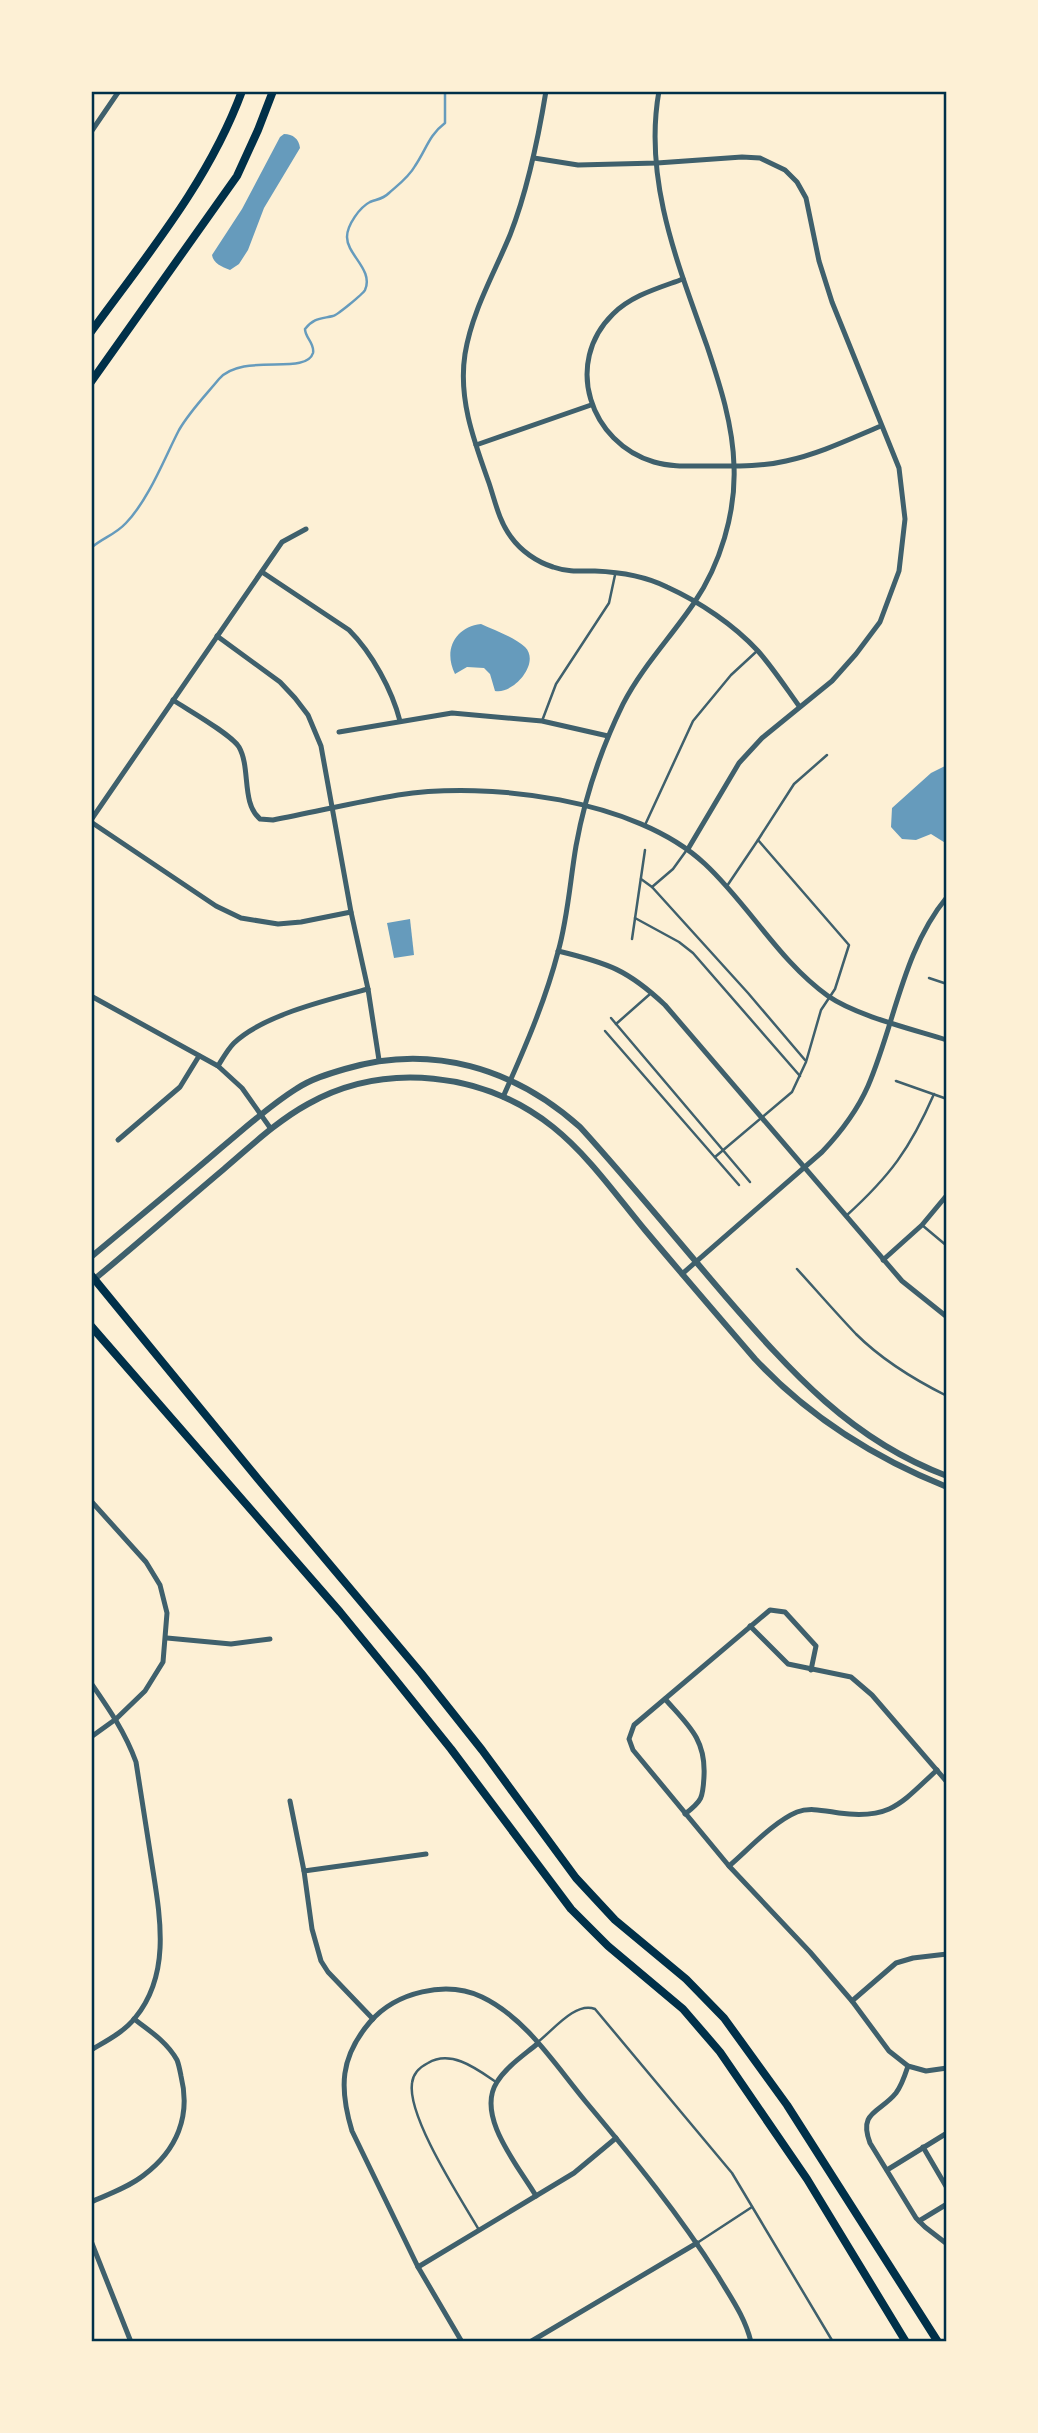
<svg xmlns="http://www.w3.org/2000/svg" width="1038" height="2433" viewBox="0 0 1038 2433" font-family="Ubuntu,sans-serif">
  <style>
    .water { fill: #669bbc }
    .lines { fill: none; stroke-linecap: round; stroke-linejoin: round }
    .stream { stroke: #669bbc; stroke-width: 2.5 }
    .service { stroke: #3f606c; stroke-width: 2.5 }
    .minor { stroke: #3f606c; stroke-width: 5 }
    .tertiary { stroke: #3f606c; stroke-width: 6 }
    .primary { stroke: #003049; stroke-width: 8 }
    .neatline { fill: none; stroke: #003049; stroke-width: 2.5 }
  </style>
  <rect width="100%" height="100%" fill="#fdf0d5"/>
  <g class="water">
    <path d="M284 134C293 134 299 139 300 148L264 208 248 250 239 264 230 270C222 267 213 263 212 255L242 209 280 137Z"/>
    <path d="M481 624C494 630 514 637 525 647 541 663 513 695 495 691L490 674 484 668 467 667 455 674C443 650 455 627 481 624Z"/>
    <polygon points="947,765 947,844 931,834 916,840 902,839 891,827 892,808 931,773"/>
    <polygon points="410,919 414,955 394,958 387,923"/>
  </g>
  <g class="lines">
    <path class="stream" d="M91 548C102 538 115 535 126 523 149 499 164 459 179 430 190 411 205 396 219 379 243 352 306 376 313 353 315 343 305 338 305 329 314 318 320 319 333 316 336 316 363 294 365 290 374 270 347 255 347 237 347 225 360 207 370 202 378 199 383 199 389 193 398 185 409 177 415 166 426 150 429 135 445 123V91"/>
    <g class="service">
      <polyline points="542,721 556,684 609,603 615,575"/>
      <polyline points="645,825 693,721 731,675 757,651"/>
      <polyline points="758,840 794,784 827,755"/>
      <polyline points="641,879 652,887 748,993 805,1060"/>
      <polyline points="652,887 673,869 686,851"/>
      <polyline points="635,918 679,942 693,953 800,1076"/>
      <polyline points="632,939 645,850"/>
      <polyline points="929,978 947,984"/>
      <polyline points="611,1018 750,1182"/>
      <polyline points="616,1024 650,994"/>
      <polyline points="605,1031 739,1185"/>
      <polyline points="896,1081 947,1099"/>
      <polyline points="715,1157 792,1092 806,1062 821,1010 835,989 849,945 758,840 727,886"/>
      <path d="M846 1216C890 1176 910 1149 934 1094"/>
      <polyline points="922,1225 947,1246"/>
      <path d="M797 1269C817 1291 836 1313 856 1334 882 1360 915 1380 947 1396"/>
      <path d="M539 2041C553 2030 576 2001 595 2009L732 2173 833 2342"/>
      <path d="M479 2230C461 2199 407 2117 412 2083 413 2074 420 2067 428 2063 451 2049 477 2069 496 2082"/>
      <polyline points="697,2243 752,2207"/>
    </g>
    <g class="minor">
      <path d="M546 91C538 140 528 189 510 235 494 274 472 311 465 354 458 399 474 441 489 483 495 501 499 521 511 537 521 551 537 562 553 567 567 572 581 571 595 571 620 572 645 576 667 587 700 602 734 625 758 651 773 668 786 688 799 706"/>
      <polyline points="91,132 119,91"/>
      <polyline points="534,158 578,165 657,163 742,157 760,158 785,170 797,182 806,198 819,261 832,302 899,468 905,519 899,571 880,622 856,654 832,681 762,738 739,763 688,849"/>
      <path d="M683 279C659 288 632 295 613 314 563 363 590 443 654 462 671 467 689 466 707 466 733 466 761 467 786 461 819 454 850 439 881 426"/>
      <polyline points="476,445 591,405"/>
      <path d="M262 572 349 630C372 653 392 690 400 721"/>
      <polyline points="217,636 280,682 295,698 308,715 321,746 351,912 368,989 379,1060"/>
      <path d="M173 700C188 710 231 734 239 747 251 768 241 803 260 819L273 820C315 812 356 802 398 795 489 781 636 799 705 864 749 905 779 961 828 996 857 1016 912 1029 947 1040"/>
      <polyline points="339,732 452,713 542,721 608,736"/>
      <polyline points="91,820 282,542 306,529"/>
      <polyline points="91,822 216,906 241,918 278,924 301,922 351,912"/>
      <path d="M558 951C608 963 628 970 665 1005L902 1281 947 1317"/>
      <polyline points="91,996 218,1066 242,1088 271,1129"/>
      <path d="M218 1066C223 1058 228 1049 234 1043 263 1015 330 999 368 989"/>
      <path d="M503 1097C524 1050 545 1002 558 952 568 917 570 881 576 846 585 796 601 749 623 704 642 667 671 637 694 603 720 565 736 513 734 466 733 425 720 385 707 346 678 264 643 180 659 91"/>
      <polyline points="118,1140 180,1087 199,1056"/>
      <polyline points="883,1260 922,1225 947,1195"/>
      <path d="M682 1274 822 1152C841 1132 857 1111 868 1086 895 1023 903 950 947 897"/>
      <polyline points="91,1501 146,1562 160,1585 167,1613 163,1662 145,1691 116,1719 91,1737"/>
      <polyline points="750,1626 788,1664 851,1677 872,1695 947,1782"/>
      <polyline points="167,1638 231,1644 270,1639"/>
      <polyline points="811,1670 816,1646 785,1612 770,1610 634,1725 629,1739 633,1750 729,1866 810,1952 852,2001 889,2051 908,2066 926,2071 947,2068"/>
      <path d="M91 1683C109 1709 125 1732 136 1762 141 1794 146 1826 151 1858 159 1911 173 1972 135 2018 124 2032 106 2041 91 2050"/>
      <path d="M665 1699C688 1725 706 1739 704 1776 703 1798 702 1801 685 1814"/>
      <polyline points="290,1801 304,1871 312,1929 321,1961 328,1972 373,2019"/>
      <path d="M729 1866C748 1850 773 1822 797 1812 810 1807 825 1811 839 1813 891 1820 901 1803 937 1770"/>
      <polyline points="304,1871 426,1854"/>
      <polyline points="852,2001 896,1963 913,1958 947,1954"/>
      <path d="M908 2066C905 2075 902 2085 896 2093 880 2113 858 2111 870 2143L916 2218 925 2227 947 2244"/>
      <polyline points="923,2147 947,2188"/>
      <polyline points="887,2170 947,2133"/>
      <path d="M536 2196C519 2167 475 2116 497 2082 506 2067 524 2055 537 2044"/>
      <path d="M91 2202C109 2194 129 2187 144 2175 177 2150 191 2116 181 2076 180 2071 179 2065 177 2060 167 2042 150 2031 134 2019"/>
      <polyline points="919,2221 947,2204"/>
      <polyline points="91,2241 131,2342"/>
      <polyline points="418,2267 574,2173 616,2138"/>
      <path d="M462 2342 418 2267 352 2131C339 2088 340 2057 370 2022 396 1992 446 1980 482 1997 526 2018 556 2066 586 2102 633 2158 679 2214 718 2276 731 2298 745 2317 751 2342"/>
      <polyline points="530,2342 697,2243"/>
    </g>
    <g class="tertiary">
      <path d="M91 1257C134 1221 178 1185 221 1148 245 1128 269 1106 296 1089 311 1079 328 1074 345 1069 431 1043 514 1068 580 1127 630 1182 677 1240 726 1297 791 1372 851 1440 947 1476"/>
      <path d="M91 1282C136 1245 180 1206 224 1169 251 1146 277 1121 308 1104 385 1061 484 1072 553 1127 588 1155 616 1195 645 1230 681 1273 718 1316 755 1359 808 1416 875 1458 947 1487"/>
    </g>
    <g class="primary">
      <path d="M91 332C147 255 209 181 242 91"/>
      <polyline points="91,382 237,176 258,130 273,91"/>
      <polyline points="91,1275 258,1479 421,1673 482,1750 576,1878 615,1920 686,1979 724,2018 787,2105 938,2342"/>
      <polyline points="91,1326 340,1612 394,1678 451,1749 571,1909 608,1946 683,2009 720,2052 807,2179 906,2342"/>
    </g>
  </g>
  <rect width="1038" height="2433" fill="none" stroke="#fdf0d5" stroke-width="186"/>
  <rect x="93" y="93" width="852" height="2247" class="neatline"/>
</svg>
